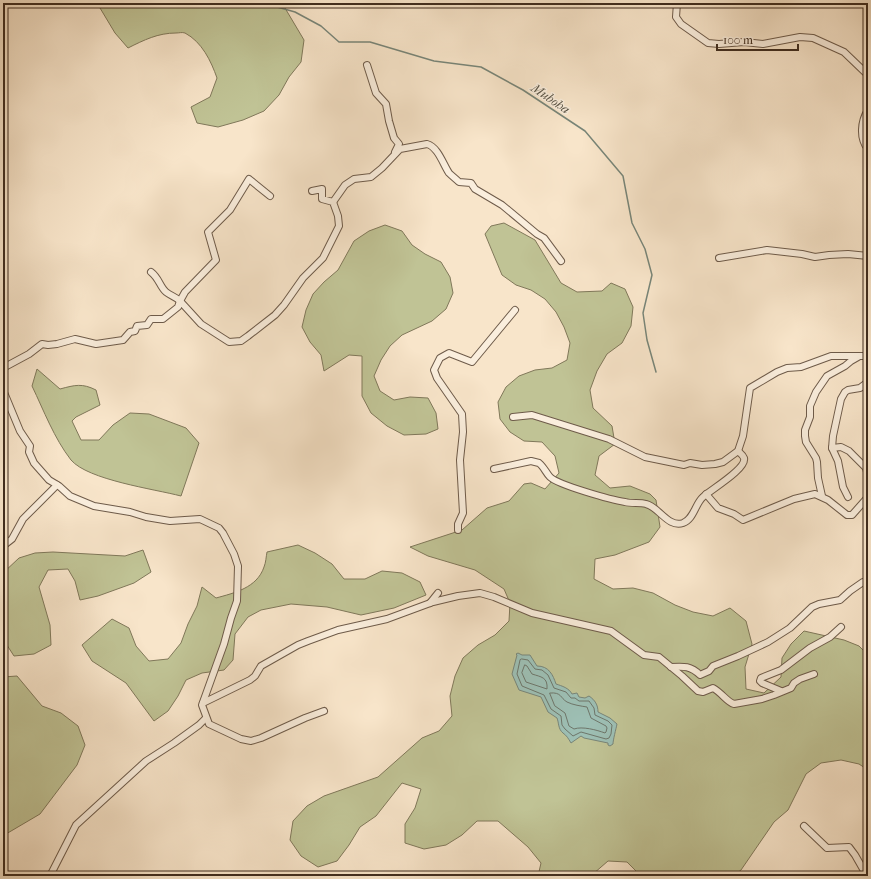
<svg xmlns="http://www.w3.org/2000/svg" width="871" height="879" viewBox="0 0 871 879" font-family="'IM FELL French Canon',serif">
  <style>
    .green { fill: #c0c395; stroke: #80785a }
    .water { fill: #9dbfb4; stroke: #788578 }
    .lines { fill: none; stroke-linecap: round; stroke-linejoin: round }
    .shore { stroke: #6e766a; stroke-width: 1 }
    .stream { stroke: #788578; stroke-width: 1.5 }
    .minor-casing { stroke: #6e5b4a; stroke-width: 8 }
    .minor { stroke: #faeedd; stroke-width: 6 }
    .labels { text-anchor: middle; stroke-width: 3; stroke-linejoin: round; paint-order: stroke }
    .water-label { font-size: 13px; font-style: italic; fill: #575244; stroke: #faeedd }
  </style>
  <rect width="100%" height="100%" fill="#f8e5ca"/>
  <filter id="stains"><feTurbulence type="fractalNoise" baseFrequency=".005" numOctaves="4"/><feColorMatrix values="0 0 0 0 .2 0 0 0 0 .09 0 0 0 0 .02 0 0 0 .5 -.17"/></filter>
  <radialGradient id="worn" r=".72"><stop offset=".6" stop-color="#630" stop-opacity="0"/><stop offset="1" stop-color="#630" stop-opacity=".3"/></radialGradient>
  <g class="green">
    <path d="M97 3H282L304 40 301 62 289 77 279 95 264 111 243 120 218 127 197 123 191 107 210 97 217 78C211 61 202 42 185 33 182 32 179 33 176 33 158 33 144 40 128 48L115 33Z"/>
    <polygon points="504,223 535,240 561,283 577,292 602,291 611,283 625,289 633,307 631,326 622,343 607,354 597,371 590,390 593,408 612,426 615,444 599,456 595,475 610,488 630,486 650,494 656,500 660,527 649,542 615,555 595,559 594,579 613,589 633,588 653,593 675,605 693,612 713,616 730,608 746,621 752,644 745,667 746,689 764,693 781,677 782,658 791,644 804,631 844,640 859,646 868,655 868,770 859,764 841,760 821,763 806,774 788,810 774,822 741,870 733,876 641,876 627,862 608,861 593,874 588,876 538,876 541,863 528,847 498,821 477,821 462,835 446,845 424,849 405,843 405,824 415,808 421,789 402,783 376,816 360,827 349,845 337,861 318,867 301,856 290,840 293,821 307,806 324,796 378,777 422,738 439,731 452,716 450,696 455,676 463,658 478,645 495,635 509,621 510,603 504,589 475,570 428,556 410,547 462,530 487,508 509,501 524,484 531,483 545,489 559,473 555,456 542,442 524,441 510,432 500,419 498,402 506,387 519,376 535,370 552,368 567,360 570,343 564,327 556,312 545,299 531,290 516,285 502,275 485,234 491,226"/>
    <polygon points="385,225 402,231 412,245 425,254 441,262 450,277 453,293 446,309 432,321 402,335 390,346 381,360 374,376 380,391 394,400 410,397 428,398 436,413 438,429 426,434 404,435 387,426 371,413 362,396 362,356 349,355 324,371 321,355 310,342 302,327 306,310 313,294 324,282 338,270 354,241 369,231"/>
    <path d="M37 369 60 389C75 385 82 383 96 390L100 405 76 417 72 421 81 440H99L113 425 130 413 149 414 186 428 199 443 181 496C154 489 88 480 71 460 54 438 44 411 32 386Z"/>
    <path d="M298 545 315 553 332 564 344 579H365L382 571 402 573 420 582 426 595 394 608 361 615 327 607 291 604 261 610 248 617 235 634 233 660 224 670 202 673 186 680 178 696 168 711 154 721 126 683 92 661 82 645 112 619 129 628 136 646 149 661 168 659 181 643 188 624 197 606 202 587 216 598C234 593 257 588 264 567 266 562 266 557 267 552Z"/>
    <polygon points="143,550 151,572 134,583 98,596 80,600 75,581 68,569 48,570 39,587 50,625 51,645 34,654 14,656 3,639 3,573 19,558 35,553 53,552 125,556"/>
    <polygon points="17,676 42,706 61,713 78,726 85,745 77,765 40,814 6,834 3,832 3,677"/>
  </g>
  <path class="water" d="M518 653 522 655H530L537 666C549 666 553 675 556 684 562 686 569 688 572 694L577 693 579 697 585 698 589 696C595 700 598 705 598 712L610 718 617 724C616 729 613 740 613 744L610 746 608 745V743L584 738 581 736 571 743C568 738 567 736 563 733 558 729 559 723 557 718L548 712 541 697 519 690 512 674 517 655 516 654Z"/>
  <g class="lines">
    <g class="shore">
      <polygon points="522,659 528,660 535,669 542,670 548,675 554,688 566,692 571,698 575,698 579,701 589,701 594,708 595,715 608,721 612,725 611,734 609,738 606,739 581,732 573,736 565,729 562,725 561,716 551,709 544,695 522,686 517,674 520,660"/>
      <path d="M525 665 527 666 532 674C541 677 548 677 547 689L526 682 522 673Z"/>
      <path d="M550 693C562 692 560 698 567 702 573 705 581 706 587 707L591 718 606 726 607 728 606 732 605 733C597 730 582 726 574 729L569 726 565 713 555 706Z"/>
    </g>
    <polyline class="stream" points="263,3 295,12 321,26 339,42 370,42 434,61 481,67 523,90 585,131 623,176 632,223 645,249 652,275 643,313 647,340 656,372"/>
    <g class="minor-casing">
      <g id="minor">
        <polyline points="677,3 676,17 681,24 708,43 719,44 744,42 763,44 800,37 813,38 844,52 868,75"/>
        <polyline points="866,3 868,6"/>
        <polyline points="367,65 376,93 386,104 389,121 394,138 399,144 395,152"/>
        <path d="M868 110C861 121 859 138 868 149"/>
        <path d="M333 202 345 185 354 179 371 177 382 168 400 149 427 144C438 147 443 164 449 173 452 176 456 179 459 182L471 183 475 189 502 205 537 234 544 238 561 261"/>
        <polyline points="719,258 767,250 802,254 815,257 829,255 848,254 868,256"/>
        <path d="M151 272C159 278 160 287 166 292 171 296 176 297 180 301L185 292 216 260 208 232 230 210 249 179 270 196"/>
        <polyline points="3,368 29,354 42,344 48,345 57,344 75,339 96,344 123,340 130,332 135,331 137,326 147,325 151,319 163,319 178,307 180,301 201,324 229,342 241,341 248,336 275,315 284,305 303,278 323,258 339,226 338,216 333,202 322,199 322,189 312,191"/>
        <polyline points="3,390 20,431 30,446 29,452 34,463 49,480 59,486 70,496 94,506 130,512 146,517 170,521 200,519 219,528 223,533 234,554 238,566 237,601 231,618 224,644 202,705 209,724 241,739 251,741 261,738 305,718 324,711"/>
        <polyline points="513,417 532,415 609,439 645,457 684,465 690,463 702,465 715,464 723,462 738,451 743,436 750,388 777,372 787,368 801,367 831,356 868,356"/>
        <polyline points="832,448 841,447 849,451 866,468 868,476"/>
        <path d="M494 469 531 461 539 463C544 467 546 473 550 477 558 485 612 500 625 502 632 504 640 502 646 504 659 507 668 528 683 523 694 519 695 504 703 497 710 490 747 469 744 458 743 455 740 453 738 451"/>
        <polyline points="706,494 718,508 734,514 743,520 794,499 815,494 828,500 847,515 852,515 868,497"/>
        <polyline points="822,496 818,478 817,462 816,458 806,442 805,436 805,430 810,417 810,406 816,392 827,376 845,366 851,361 858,357"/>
        <polyline points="848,497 843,487 838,461 832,448 833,436 841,399 845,392 848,390 860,388 868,382"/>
        <polyline points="458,530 458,524 463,513 460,460 463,432 462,414 437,378 434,370 440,358 449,353 472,362 515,310"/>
        <polyline points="3,546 12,539 23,519 57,485"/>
        <polyline points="430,603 438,593"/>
        <path d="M671 667C684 666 691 666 700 675L709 671 713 666 738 656 768 642 790 628 812 607 819 604 840 600 850 591 863 582 868 584"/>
        <polyline points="781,691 762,683 760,681 761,678 781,670 810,648 830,637 841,627"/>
        <path d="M203 703 250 680 255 676 261 666 298 645 308 641 338 630 387 619 433 602 458 596 480 593 494 597 532 613 611 631 644 655 659 657 682 676 698 691 703 692 713 688C722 693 727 702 734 704L762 699 774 695 791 688 794 683 800 679 814 674"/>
        <polyline points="804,826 827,848 849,847 855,855 867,876"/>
        <polyline points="50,876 76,825 146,761 174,743 199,725 206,718"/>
      </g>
    </g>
    <use href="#minor" class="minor"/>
  </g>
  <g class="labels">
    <g class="water-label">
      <text transform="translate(551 98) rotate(34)" y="5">Muboha</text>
    </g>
  </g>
  <rect width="871" height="879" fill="none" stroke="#f8e5ca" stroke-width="16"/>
  <rect x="4" y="4" width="863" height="871" fill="none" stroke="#402d1f" stroke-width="2"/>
  <rect x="8" y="8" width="855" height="863" fill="none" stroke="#402d1f"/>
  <path d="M717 44v6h81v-6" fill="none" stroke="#402d1f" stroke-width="2"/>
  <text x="723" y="44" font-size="12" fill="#402d1f" stroke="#faeedd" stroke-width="3" paint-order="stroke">100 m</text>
  <rect width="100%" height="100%" filter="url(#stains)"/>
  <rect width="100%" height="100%" fill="url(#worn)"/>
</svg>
